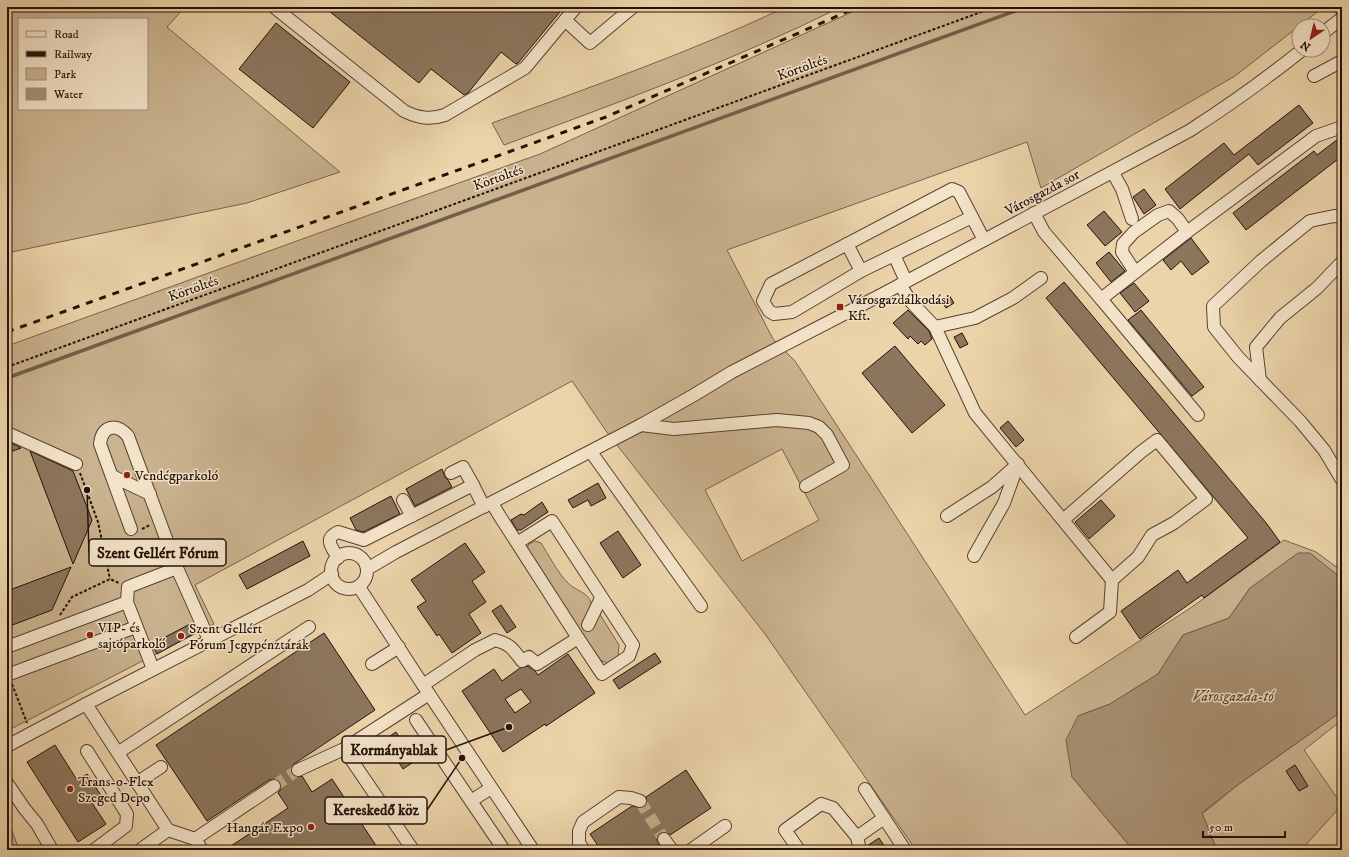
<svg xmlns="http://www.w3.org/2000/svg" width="1349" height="857" viewBox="0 0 1349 857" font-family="'IM FELL DW Pica',serif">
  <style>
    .green { fill: #cab38f; stroke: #78624c; fill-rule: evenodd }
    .water { fill: #a89173; stroke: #745d49 }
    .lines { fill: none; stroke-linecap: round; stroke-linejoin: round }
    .stream { stroke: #745d49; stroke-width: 3.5 }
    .building { fill: #8c765d; stroke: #251009; fill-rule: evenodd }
    .minor-tunnel { stroke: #c4ad8a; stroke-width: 12; stroke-dasharray: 12 6; stroke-linecap: butt }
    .minor-casing { stroke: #574131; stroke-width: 14 }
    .path { stroke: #251009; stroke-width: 2; stroke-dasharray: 3 2; stroke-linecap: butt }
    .minor { stroke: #f3e3c8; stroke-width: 12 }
    .tram { stroke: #251009; stroke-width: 1 }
    .rail { stroke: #251009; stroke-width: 3; stroke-dasharray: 7 7; stroke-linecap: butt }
    .poi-dot { fill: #8f2418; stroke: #f3e3c8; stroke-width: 1.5 }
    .labels { text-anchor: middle; stroke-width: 3; stroke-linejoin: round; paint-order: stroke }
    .street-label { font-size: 14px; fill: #251009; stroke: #f3e3c8 }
    .poi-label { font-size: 14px; fill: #251009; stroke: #f3e3c8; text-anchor: start }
    .water-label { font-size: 15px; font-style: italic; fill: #604a39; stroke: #f3e3c8 }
    .leader { fill: none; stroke: #251009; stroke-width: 1.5 }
    .callout-dot { fill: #251009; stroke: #f3e3c8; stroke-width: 1.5 }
    .callout { fill: #f3e3c8; stroke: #251009; stroke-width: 1.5 }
    .callout-label { font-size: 15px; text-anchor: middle; font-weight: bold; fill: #251009 }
  </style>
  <rect width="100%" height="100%" fill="#ecd4aa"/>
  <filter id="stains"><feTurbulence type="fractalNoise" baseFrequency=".005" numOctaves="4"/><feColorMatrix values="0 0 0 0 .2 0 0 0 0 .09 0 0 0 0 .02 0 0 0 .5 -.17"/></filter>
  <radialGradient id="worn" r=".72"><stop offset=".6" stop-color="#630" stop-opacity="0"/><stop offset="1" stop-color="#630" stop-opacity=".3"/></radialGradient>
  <g class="green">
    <path d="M7 7H185L167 27 340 172 247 203 7 253ZM19 19H147V109H19Z"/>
    <path d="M786 7H841C732 61 617 103 504 145L492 123C591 87 691 52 786 7Z"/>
    <path d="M863 7H1319L1321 9 1235 76 1041 188 1027 142 727 250 773 339 795 361 1025 715 1192 607 1284 540 1316 552 1342 571V582L1335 573 1250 588 1229 618 1183 635 1158 674 1110 704 1078 716 1072 777 1133 850H916L765 634 606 431 572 381 195 585 214 624 7 731V346L330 229 540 154ZM782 449 819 520 742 561 705 490Z"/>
    <path d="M535 541 541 543C548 554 558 573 567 582 577 593 592 591 592 610L599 613 619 645 618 657 607 663 600 660 596 656 527 548 529 544Z"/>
    <polygon points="1342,711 1342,720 1304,750 1342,805 1301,850 1217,850 1202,814 1239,784"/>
    <polygon points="7,817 19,850 7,850"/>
  </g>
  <polygon class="water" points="1298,553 1310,553 1335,573 1342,582 1342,711 1239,784 1202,813 1217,850 1133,850 1072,777 1066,740 1078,716 1110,704 1158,674 1183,635 1229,618 1250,588"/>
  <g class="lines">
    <polyline class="stream" points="7,378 1026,7"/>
  </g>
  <g class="building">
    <polygon points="324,7 564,7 518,63 516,64 501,52 468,93 464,95 431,69 419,83"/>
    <polygon points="276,23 350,82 313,128 239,69"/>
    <polygon points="1299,105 1313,123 1258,165 1249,154 1180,209 1165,189 1224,143 1234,155"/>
    <polygon points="1342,136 1342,156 1246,230 1233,213 1314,151 1317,155"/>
    <polygon points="1144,189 1156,205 1144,214 1133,197"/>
    <polygon points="1104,211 1122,232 1105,246 1087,225"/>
    <polygon points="1191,238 1209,262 1192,275 1181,261 1171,270 1163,260"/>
    <polygon points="1109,252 1125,271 1111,282 1096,263"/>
    <polygon points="1064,282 1267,524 1280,542 1204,598 1202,595 1140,639 1121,611 1178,570 1187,583 1248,538 1046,298"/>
    <polygon points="1134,283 1149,301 1135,312 1120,293"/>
    <polygon points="949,295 954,303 946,308 941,300"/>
    <polygon points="908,310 929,331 932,339 925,345 921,341 918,344 910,336 908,339 893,323"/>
    <polygon points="1141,310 1204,387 1192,396 1128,320"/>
    <polygon points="962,333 968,344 960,348 954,337"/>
    <polygon points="895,346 945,405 912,433 862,373"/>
    <polygon points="1008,421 1024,440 1016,447 1000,428"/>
    <polygon points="7,441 21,448 7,453"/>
    <polygon points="30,451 73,471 92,520 73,564"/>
    <polygon points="442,469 445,477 448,480 452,487 415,506 406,489"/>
    <polygon points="598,483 606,498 591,506 588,500 573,508 568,500"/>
    <polygon points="391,496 400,514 363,532 356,530 350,518"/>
    <polygon points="1101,500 1115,516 1089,539 1075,522"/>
    <polygon points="542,502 548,512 521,530 517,530 511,520 521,514 524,515"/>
    <polygon points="618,531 641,565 623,578 600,543"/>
    <polygon points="303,541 310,556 247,589 239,575"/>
    <polygon points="465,543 485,572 472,581 486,602 469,614 481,633 452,653 439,634 437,636 417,607 426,601 411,580"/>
    <polygon points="71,567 52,610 7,627 7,591"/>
    <polygon points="501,605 516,627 507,633 492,611"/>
    <polygon points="192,623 197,632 157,654 152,644"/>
    <polygon points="324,633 375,710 294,764 291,769 291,773 297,777 302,776 312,792 332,779 379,850 225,850 288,808 278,793 281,789 280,782 277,779 269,780 207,821 156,745"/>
    <polygon points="655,653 661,662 619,689 613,680"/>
    <path d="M568 654 595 693 546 726 545 724 503 752 462 691 494 669 502 681 520 668 528 666 535 671 538 675ZM521 689 531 702 515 713 505 699Z"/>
    <polygon points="396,732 415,761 403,769 384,740"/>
    <polygon points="55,745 77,780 87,774 102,797 92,803 106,824 78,842 27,762"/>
    <polygon points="1295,765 1308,786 1299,791 1286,771"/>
    <polygon points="686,770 711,808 670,835 664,832 659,833 657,840 662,850 601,850 590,834 632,806 641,808 645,807 647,803 646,797"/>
    <polygon points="879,838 887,850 867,850 867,846"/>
  </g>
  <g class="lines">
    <g class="minor-tunnel">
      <polyline points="274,786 298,770"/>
      <polyline points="640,801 664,839"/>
    </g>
    <g class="minor-casing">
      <g id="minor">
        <path d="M274 7 404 111C418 118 430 120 445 115L525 68 576 7"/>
        <polyline points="565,20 590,43 633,7"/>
        <polyline points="1323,33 1342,18"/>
        <polyline points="1314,76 1342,61"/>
        <polyline points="1113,173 1122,189 1132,219"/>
        <polygon points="952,189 959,192 972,217 861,271 792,312 774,314 769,311 763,301 771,284"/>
        <polyline points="1034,213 1044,232 1101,299 1187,232 1316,136 1342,127"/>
        <polyline points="972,217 984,240"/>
        <polyline points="1342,217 1334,216 1310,221 1261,261 1213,306 1214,327 1238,357 1300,421 1324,450 1342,480"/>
        <polyline points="847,244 861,271"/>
        <polyline points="894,255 906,281"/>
        <polyline points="1135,272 1122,252 1123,244 1134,232 1158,215 1169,211 1178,219 1187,232"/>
        <polyline points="900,285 912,303 935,327 975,413 1112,580 1138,557 1152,535 1174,523 1206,499 1157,440 1141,452 1063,520"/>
        <polyline points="1101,299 1198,415"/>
        <polyline points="935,327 975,318 1013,298 1041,278"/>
        <polyline points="1260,380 1256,347 1280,318 1317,288 1342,262"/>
        <polyline points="641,425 674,429 777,420 809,423 819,427 827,435 843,465 806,486"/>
        <polyline points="7,433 76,464"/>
        <polyline points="591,452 701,606"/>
        <polyline points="451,473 463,467 473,485"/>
        <polyline points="112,476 150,494"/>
        <polyline points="403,500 412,516"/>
        <polyline points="492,503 499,515 578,638 602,674 629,656 633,645 552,521 517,543"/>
        <polyline points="947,516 992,487 1018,464 1004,503 974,556"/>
        <path d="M131 529 100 444C102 426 116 422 128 436L177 568"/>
        <circle cx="349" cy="571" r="18"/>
        <path d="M338 558C332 547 323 539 338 532L364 540 473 485 484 507"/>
        <path d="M367 569 396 552 641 425 694 395 732 372 879 296 1189 131C1228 106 1266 79 1302 50"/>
        <polyline points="359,587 423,685 533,850"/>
        <polyline points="588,625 601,598"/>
        <polyline points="1076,637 1110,612 1112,580"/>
        <polyline points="7,647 127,602"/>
        <polyline points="372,664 399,647"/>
        <polyline points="153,669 127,602 128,587 177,568 209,640"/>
        <polyline points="7,675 136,627"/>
        <path d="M423 685 475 650 495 640C510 644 513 649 522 661L529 657 537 664 578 638"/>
        <polyline points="86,704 168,830"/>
        <polyline points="416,720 504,850"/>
        <polyline points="7,746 86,704 308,590 332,574"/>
        <polyline points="344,749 429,694"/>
        <polyline points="87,751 127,814 126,826 94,850"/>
        <polyline points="119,752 309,627"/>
        <polyline points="298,770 344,749 413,850"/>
        <polyline points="138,782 161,767"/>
        <polyline points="7,783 24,808 37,824 52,850"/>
        <polyline points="865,789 905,850"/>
        <polyline points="471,801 491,788"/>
        <polyline points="195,839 274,786"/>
        <polyline points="664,839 672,850"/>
        <polyline points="140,850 168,830 195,839 202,850"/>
        <polyline points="584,850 579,843 579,831 583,822 619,797 631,798 640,801"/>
        <polyline points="691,850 725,826"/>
        <polyline points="799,850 785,830 821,804 833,808 857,837"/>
        <polyline points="860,850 857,837 884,818"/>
      </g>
    </g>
    <g class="path">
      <polyline points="7,367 995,7"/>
      <polyline points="80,473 98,522 110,579"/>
      <polyline points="142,529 150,525"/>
      <polyline points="136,539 142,550 162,560"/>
      <polyline points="60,615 72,597 110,579 119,583"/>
      <polyline points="12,684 27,723"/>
    </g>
    <use href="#minor" class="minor"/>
    <polyline class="tram" points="1331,7 1342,20"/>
    <polyline class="rail" points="7,332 606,117 858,7"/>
  </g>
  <g class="poi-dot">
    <rect x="836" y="303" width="8" height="8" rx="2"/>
    <circle cx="127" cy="475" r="4"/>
    <circle cx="90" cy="635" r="4"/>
    <circle cx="181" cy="636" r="4"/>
    <circle cx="70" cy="789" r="4"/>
    <circle cx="311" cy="827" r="4"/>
  </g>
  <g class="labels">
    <g class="street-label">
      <text transform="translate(802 67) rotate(-20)" y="5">Körtöltés</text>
      <text transform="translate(498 177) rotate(-20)" y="5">Körtöltés</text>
      <text transform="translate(1042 192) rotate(-28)" y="5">Városgazda sor</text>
      <text transform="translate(193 288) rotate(-20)" y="5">Körtöltés</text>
    </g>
    <g class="poi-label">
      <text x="848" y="304">Városgazdálkodási<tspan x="848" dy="16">Kft.</tspan></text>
      <text x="135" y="480">Vendégparkoló</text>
      <text x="98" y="632">VIP- és<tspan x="98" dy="16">sajtóparkoló</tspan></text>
      <text x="189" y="633">Szent Gellért<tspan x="189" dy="16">Fórum Jegypénztárak</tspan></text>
      <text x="78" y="786">Trans-o-Flex<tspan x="78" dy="16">Szeged Depo</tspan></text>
      <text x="303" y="832" text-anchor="end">Hangár Expo</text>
    </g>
    <g class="water-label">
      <text x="1233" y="701">Városgazda-tó</text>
    </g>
  </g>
  <path class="leader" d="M87 490L89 553M509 727L446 750M462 758L427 810"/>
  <g class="callout-dot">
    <circle cx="87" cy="490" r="4"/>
    <circle cx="509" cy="727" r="4"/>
    <circle cx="462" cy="758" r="4"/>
  </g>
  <g class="callout">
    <rect x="89" y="539" width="137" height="27" rx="4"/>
    <rect x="342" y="736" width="104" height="27" rx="4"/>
    <rect x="325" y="797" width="102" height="27" rx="4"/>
  </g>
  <g class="callout-label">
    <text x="158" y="558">Szent Gellért Fórum</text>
    <text x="394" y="755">Kormányablak</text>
    <text x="376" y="815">Kereskedő köz</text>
  </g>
  <rect width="1349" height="857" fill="none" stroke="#ecd4aa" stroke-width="24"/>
  <rect x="8" y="8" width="1333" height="841" fill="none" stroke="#251009" stroke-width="2"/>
  <rect x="12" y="12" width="1325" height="833" fill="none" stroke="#251009"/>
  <rect x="18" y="18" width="130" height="92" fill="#f3e3c8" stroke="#a18f7c"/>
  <rect x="26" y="31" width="20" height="6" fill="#f3e3c8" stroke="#a18f7c"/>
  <text x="54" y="38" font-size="12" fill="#251009">Road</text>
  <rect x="26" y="51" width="20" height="6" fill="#251009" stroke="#a18f7c"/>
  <text x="54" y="58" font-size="12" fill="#251009">Railway</text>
  <rect x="26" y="68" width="20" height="12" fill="#cab38f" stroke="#a18f7c"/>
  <text x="54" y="78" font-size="12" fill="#251009">Park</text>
  <rect x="26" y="88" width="20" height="12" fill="#a89173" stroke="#a18f7c"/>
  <text x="54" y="98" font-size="12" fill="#251009">Water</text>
  <g transform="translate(1311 38) rotate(215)"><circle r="19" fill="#f3e3c8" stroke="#a18f7c"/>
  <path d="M0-3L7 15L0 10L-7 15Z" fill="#8f2418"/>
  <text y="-6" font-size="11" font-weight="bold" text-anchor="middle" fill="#251009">N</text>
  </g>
  <path d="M1203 831v6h82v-6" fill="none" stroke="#251009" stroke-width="2"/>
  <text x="1209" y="831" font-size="12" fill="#251009" stroke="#f3e3c8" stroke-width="3" paint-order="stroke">50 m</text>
  <rect width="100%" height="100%" filter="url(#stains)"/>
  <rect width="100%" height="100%" fill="url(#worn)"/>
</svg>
